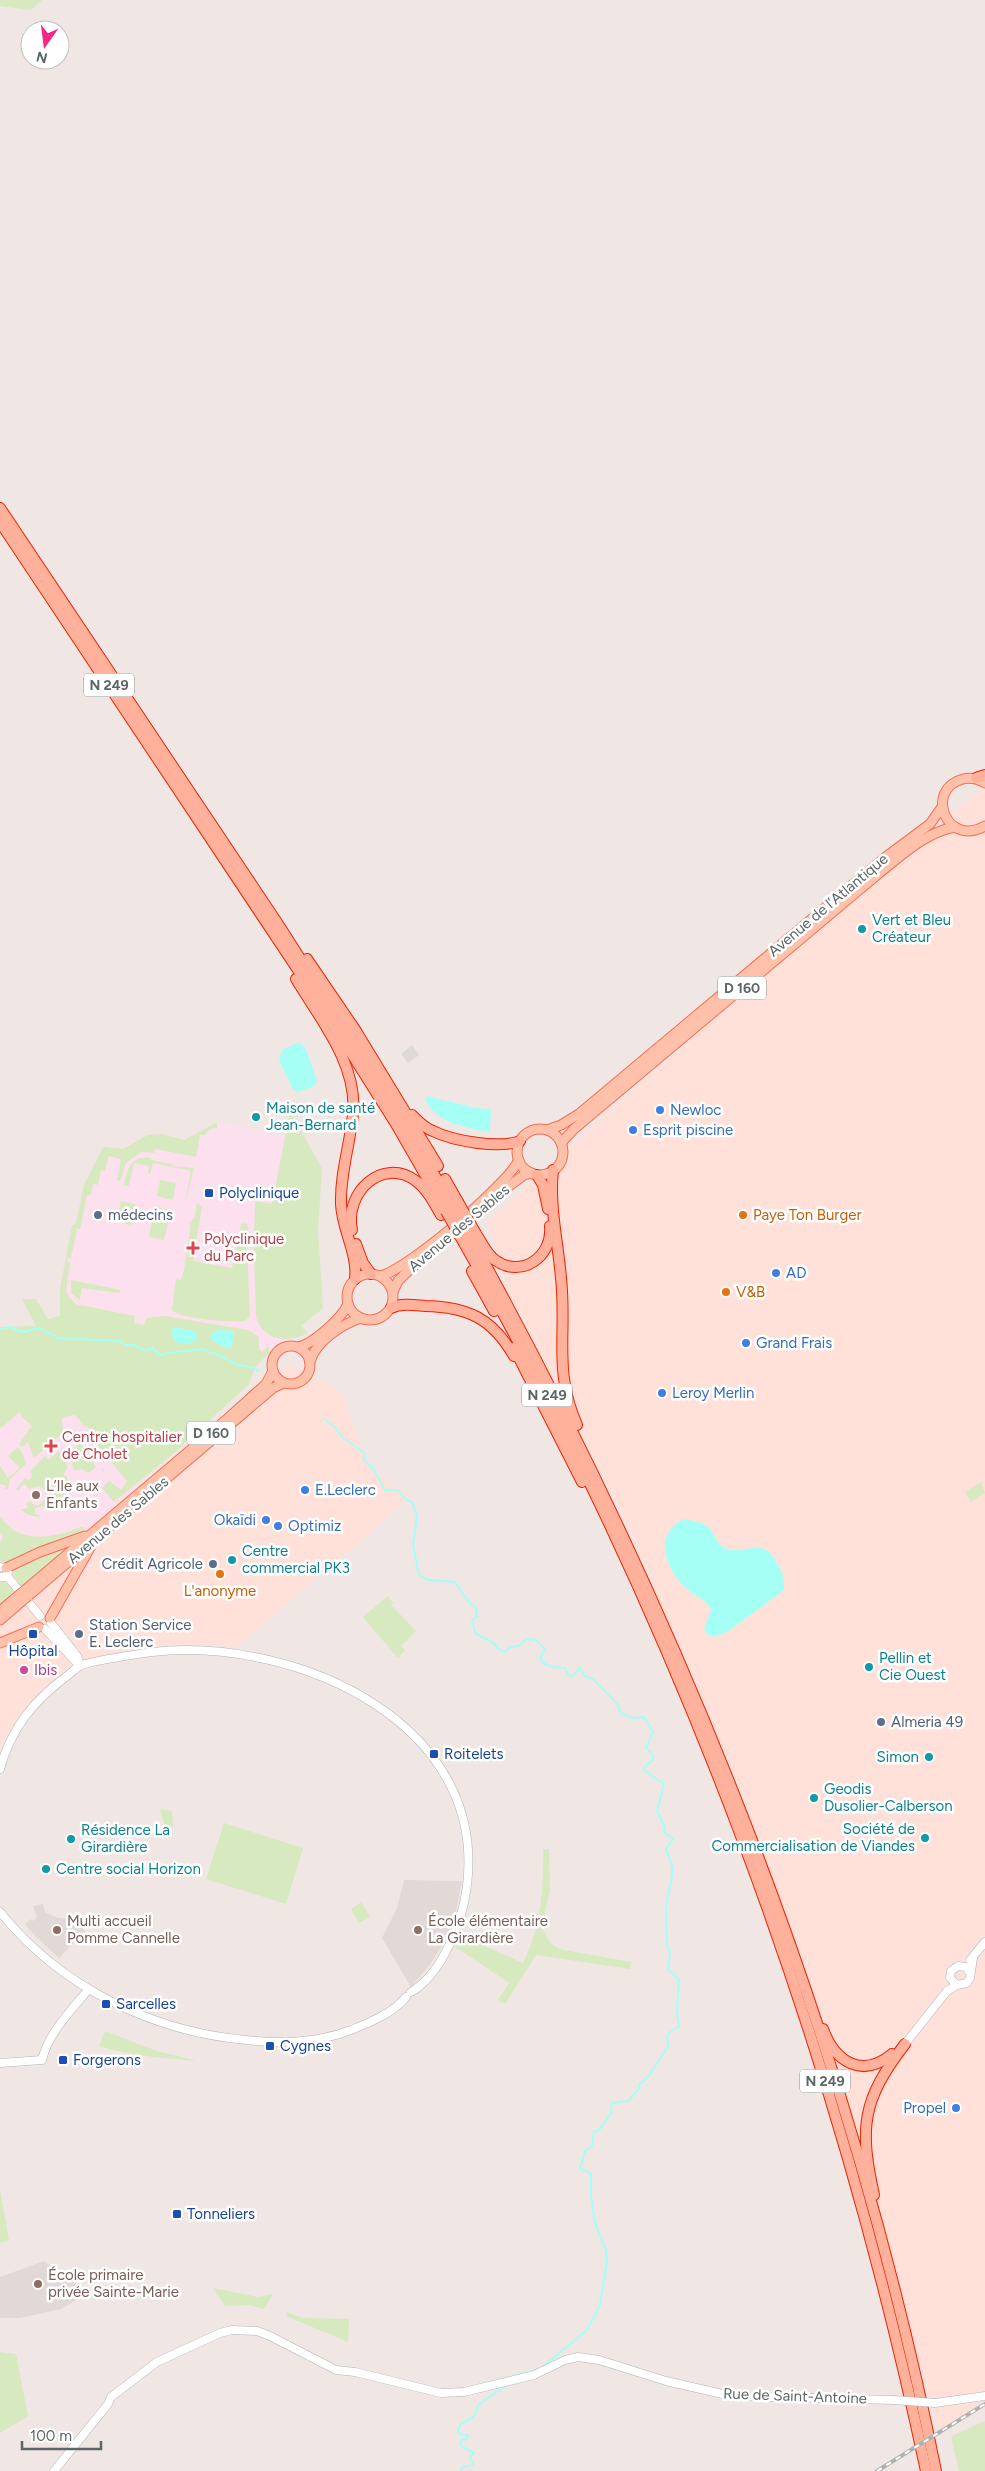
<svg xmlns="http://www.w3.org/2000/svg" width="985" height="2471" viewBox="0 0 985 2471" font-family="Figtree,sans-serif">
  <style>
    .commercial { fill: #ffe1da }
    .industrial { fill: #ded8d7 }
    .education { fill: #e2d8d5 }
    .medical { fill: #fde0ee }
    .green { fill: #d6e9bf }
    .water { fill: #a5fff4 }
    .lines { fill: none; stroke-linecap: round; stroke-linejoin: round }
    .stream { stroke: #a5fff4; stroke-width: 2 }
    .tertiary-casing { stroke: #adb5b5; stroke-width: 9 }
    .primary-casing { stroke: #fa6d53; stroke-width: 11 }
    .trunk-casing { stroke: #f41f00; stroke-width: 12 }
    .tertiary { stroke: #fff; stroke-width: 8 }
    .primary { stroke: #ffc1aa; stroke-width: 9 }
    .trunk { stroke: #ffb19b; stroke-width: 10 }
    .rail-casing { stroke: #afb1b1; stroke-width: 4 }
    .rail { stroke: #fff; stroke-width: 2; stroke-dasharray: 5.5; stroke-linecap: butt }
    .tertiary-bridge-casing { stroke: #adb5b5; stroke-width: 9; stroke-linecap: butt }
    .primary-bridge-casing { stroke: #fa6d53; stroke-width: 11; stroke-linecap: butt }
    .trunk-bridge-casing { stroke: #f41f00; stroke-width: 12; stroke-linecap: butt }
    .tertiary-bridge { stroke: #fff; stroke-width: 8 }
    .primary-bridge { stroke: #ffc1aa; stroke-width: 9 }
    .trunk-bridge { stroke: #ffb19b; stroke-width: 10 }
    .culture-dot { fill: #0f9aa8; stroke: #fff; stroke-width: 2 }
    .shop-dot { fill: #3f7fe0; stroke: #fff; stroke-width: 2 }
    .transit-dot { fill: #1a4fb4; stroke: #fff; stroke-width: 2 }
    .service-dot { fill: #5c6f8a; stroke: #fff; stroke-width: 2 }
    .food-dot { fill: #e8710a; stroke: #fff; stroke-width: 2 }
    .health-dot { fill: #e0444e; stroke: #fff; stroke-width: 2 }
    .education-dot { fill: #8d6e63; stroke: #fff; stroke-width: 2 }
    .hotel-dot { fill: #d1479c; stroke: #fff; stroke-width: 2 }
    .labels { text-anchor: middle; stroke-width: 5; stroke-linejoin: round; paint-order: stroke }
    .shield { fill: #fff; stroke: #8d9494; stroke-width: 1 }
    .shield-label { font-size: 14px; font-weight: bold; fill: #5c6666 }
    .street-label { font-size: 15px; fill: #5c6666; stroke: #fff }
    .culture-label { font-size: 15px; fill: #0d838f; stroke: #fff; text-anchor: start }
    .shop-label { font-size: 15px; fill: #366cbe; stroke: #fff; text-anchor: start }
    .transit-label { font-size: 15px; fill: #164399; stroke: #fff; text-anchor: start }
    .service-label { font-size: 15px; fill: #4e5e75; stroke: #fff; text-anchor: start }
    .food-label { font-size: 15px; fill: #c56008; stroke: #fff; text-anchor: start }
    .health-label { font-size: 15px; fill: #be3a42; stroke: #fff; text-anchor: start }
    .education-label { font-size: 15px; fill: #785e54; stroke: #fff; text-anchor: start }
    .hotel-label { font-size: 15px; fill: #b23c85; stroke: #fff; text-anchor: start }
  </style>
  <rect width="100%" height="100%" fill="#f0e7e4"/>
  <g class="commercial">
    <polygon points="985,786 985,2401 939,2431 825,2025 743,1795 626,1521 506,1287 487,1221 848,898"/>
    <polygon points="290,1364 343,1393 365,1461 391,1485 410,1495 370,1534 331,1565 243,1642 239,1643 240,1648 226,1646 171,1645 97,1657 40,1694 3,1739 0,1750 0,1602 136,1487"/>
  </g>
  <polygon class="industrial" points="412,1045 419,1055 408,1063 401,1054"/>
  <g class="education">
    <polygon points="404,1880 462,1881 456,1910 446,1939 431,1963 411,1987 382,1938 397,1908"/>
    <polygon points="43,1904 45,1912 58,1918 80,1919 81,1926 85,1931 59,1958 33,1934 25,1924 31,1919 33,1921 37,1917 33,1906"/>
    <polygon points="44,2261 86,2291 80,2298 61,2309 20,2318 0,2318 0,2277"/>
  </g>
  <g class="medical">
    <polygon points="290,1112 322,1168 318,1230 323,1308 301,1326 308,1333 295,1340 287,1340 256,1363 58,1336 22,1299 36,1299 48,1319 60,1316 60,1289 72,1226 76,1223 84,1185 103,1147 123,1149 148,1135 162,1134 184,1140 217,1122 285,1136"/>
    <polygon points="0,1352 69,1405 136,1487 0,1602"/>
  </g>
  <g class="green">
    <polygon points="0,0 42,0 31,10 0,6"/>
    <path d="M290 1112 322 1168 318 1230 323 1308 301 1326 308 1333C287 1344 264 1341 256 1317L254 1250 255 1201 272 1204Z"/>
    <polygon points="217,1122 217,1128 210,1129 205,1135 200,1135 196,1157 155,1149 154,1153 141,1152 126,1163 120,1181 117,1180 121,1159 109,1156 105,1171 101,1170 98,1185 93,1184 91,1195 87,1195 80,1229 77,1229 71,1258 68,1258 67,1261 70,1262 66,1292 75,1304 135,1316 134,1323 144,1325 146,1318 165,1316 248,1330 259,1337 259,1349 262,1352 268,1346 270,1352 255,1367 249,1384 174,1453 114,1502 102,1488 109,1481 121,1490 127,1481 89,1435 91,1433 88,1430 89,1428 87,1425 85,1427 75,1415 64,1417 62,1420 63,1433 34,1458 28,1442 22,1447 19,1444 32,1426 22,1417 20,1412 1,1428 0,1426 0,1327 36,1326 22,1299 36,1299 48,1319 60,1316 60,1289 72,1226 76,1223 84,1185 103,1147 123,1149 148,1135 162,1134 184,1140"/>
    <path d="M151 1158V1160L172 1164V1166L194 1168 185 1204 191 1171 153 1163 150 1174 148 1173 149 1166 134 1163 129 1186 124 1185C127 1170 131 1155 151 1158Z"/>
    <polygon points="160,1180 176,1183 173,1200 157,1196"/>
    <polygon points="121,1201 135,1204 131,1225 122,1223 124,1215 118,1214"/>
    <path d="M197 1203 202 1207 193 1261 232 1268 241 1224 246 1223 248 1226 247 1248 250 1316 245 1321C232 1323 181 1319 172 1310L176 1279 181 1280 184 1270 191 1225 189 1224 195 1216Z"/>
    <polygon points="155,1207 171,1210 164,1240 149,1237"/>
    <polygon points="71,1280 121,1290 119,1293 82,1288 80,1300 71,1293"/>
    <polygon points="80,1442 96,1467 88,1473 82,1469 74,1470 69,1455"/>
    <polygon points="18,1447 24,1457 26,1464 10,1479 8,1489 5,1490 6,1486 0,1484 0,1466 8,1478 20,1468 8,1456"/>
    <polygon points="59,1451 68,1467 63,1475 67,1477 69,1489 60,1498 46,1496 44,1489 39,1486 29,1489 24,1483 19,1490 16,1490 25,1478 28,1480 32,1478 31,1470 45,1456 48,1460"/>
    <polygon points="981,1482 985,1493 971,1502 965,1492"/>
    <polygon points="46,1499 59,1501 50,1511 44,1506 35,1508 35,1514 39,1515 39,1517 29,1515 21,1510 29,1507 26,1504 30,1501 34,1505 39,1505"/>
    <path d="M0 1516C17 1542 44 1539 71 1531 76 1529 82 1526 85 1527L77 1535 4 1563 0 1560V1543L3 1536 0 1533Z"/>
    <polygon points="73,1545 21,1588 12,1571 16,1564"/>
    <polygon points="0,1582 5,1582 16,1593 0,1607"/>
    <polygon points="388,1596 393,1603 391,1605 416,1631 401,1646 405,1650 398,1658 363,1617"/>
    <polygon points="160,1809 172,1811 173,1827 165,1827"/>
    <polygon points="224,1823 303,1848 286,1904 206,1879"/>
    <path d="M543 1849H549L550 1888 542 1928 550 1943 559 1949 631 1962 630 1969 536 1955 505 2004 498 2000 509 1983 454 1946 459 1936 478 1944 483 1932 490 1933 485 1946 523 1963C541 1928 544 1887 543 1849Z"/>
    <polygon points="361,1902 370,1917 359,1923 351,1909"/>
    <path d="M105 2031 157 2051 197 2061C164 2058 131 2056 99 2046Z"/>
    <polygon points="0,2189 9,2241 0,2242"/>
    <polygon points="213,2288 258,2297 273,2294 264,2309 249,2305 225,2306"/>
    <polygon points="287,2312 303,2318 349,2319 348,2342 286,2316"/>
    <polygon points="0,2352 16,2354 28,2416 0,2433"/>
    <polygon points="985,2421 985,2471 959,2471 951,2436"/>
  </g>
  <g class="water">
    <polygon points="297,1043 301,1043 305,1047 317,1081 314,1086 298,1092 293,1089 279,1060 282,1050"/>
    <path d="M427 1096 475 1108 491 1109 490 1132C464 1127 439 1124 425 1100Z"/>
    <polygon points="173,1327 196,1331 197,1339 189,1344 178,1343 171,1335"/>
    <path d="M217 1330 234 1331 232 1348C223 1348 214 1343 209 1336Z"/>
    <path d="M684 1519C694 1521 705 1522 712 1531 715 1537 717 1542 723 1547 742 1559 761 1532 777 1563 782 1571 785 1579 784 1589L779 1594 727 1632 715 1637 707 1634 704 1629 711 1610 709 1605C700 1598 689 1592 681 1583 663 1563 655 1533 684 1519Z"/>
  </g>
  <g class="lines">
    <g class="stream">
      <path d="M0 1329 9 1327 24 1332 39 1328 58 1338 120 1341 125 1345H134L146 1351 153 1348 160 1355C174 1350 189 1352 204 1349L209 1353C220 1352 228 1362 239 1365 247 1368 251 1365 258 1371"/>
      <path d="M324 1419 335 1427 341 1436 364 1453V1460L373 1468 385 1490H398L405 1499 412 1502 417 1516 413 1545 419 1575 428 1580 455 1582C463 1592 465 1601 476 1608L477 1617 472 1620 475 1633 495 1644 497 1648 504 1652 511 1647 519 1646 527 1639 536 1640 545 1649 540 1658C545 1668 555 1667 565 1668L568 1675 573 1676 580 1668 584 1676 593 1679 618 1704 619 1710 623 1714 632 1718 644 1717 653 1732 646 1748 653 1755V1760L644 1767 645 1771 664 1784 657 1811 664 1825 665 1833 673 1839 666 1849 672 1865V1877L666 1906 667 1945 670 1952 668 1970 679 1979 677 2012 679 2027 670 2032 667 2037 669 2045 648 2077 639 2084 640 2088 628 2101 612 2103 611 2113 600 2129 594 2132 592 2146 585 2151 580 2169 591 2173V2196L595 2223 606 2250 607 2262 600 2305 587 2330 541 2368"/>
      <polyline points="513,2376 537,2370"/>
      <path d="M461 2471 462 2467 473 2465 470 2457 474 2453 461 2446V2440L467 2439 468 2436 458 2433C457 2421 468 2423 474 2416 477 2413 477 2409 478 2405L505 2386"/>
    </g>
    <g class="tertiary-casing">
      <g id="tertiary">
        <polyline points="0,1567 6,1568 8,1573 5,1577 0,1577"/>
        <polyline points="7,1576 40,1616"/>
        <polyline points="51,1623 77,1656 80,1666"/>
        <polyline points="45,1629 80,1666"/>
        <path d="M0 1769C11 1729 33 1701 67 1676 71 1673 75 1669 79 1666 89 1661 139 1654 152 1652 298 1636 501 1727 464 1903 457 1933 439 1976 411 1992"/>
        <path d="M0 1912C61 1987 150 2031 246 2040 281 2044 317 2043 351 2030 368 2023 394 2013 406 1997"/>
        <polyline points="970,1960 985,1942"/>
        <polyline points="969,1972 966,1967 958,1966 951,1971 950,1978 957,1985 967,1983 970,1978 973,1958"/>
        <polyline points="905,2044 947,1991 957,1985"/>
        <path d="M0 2063 42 2060C48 2034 71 2010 88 1990"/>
        <polyline points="935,2403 985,2396"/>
        <polyline points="54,2471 108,2404 111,2397 157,2362 220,2333 232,2330 257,2331 270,2336 336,2370 355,2372 441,2393 464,2392 534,2375 565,2360 578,2357 599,2360 666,2381 731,2396 894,2400"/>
      </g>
    </g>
    <g class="primary-casing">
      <g id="primary">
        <path d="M985 783C978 779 971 777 963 779 924 789 946 848 985 826"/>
        <circle cx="540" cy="1152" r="23"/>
        <polyline points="547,1130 561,1125 579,1114 887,856 930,824 942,807"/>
        <path d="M561 1143 574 1129 878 874C902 855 924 833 955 827"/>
        <circle cx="370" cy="1297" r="23"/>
        <path d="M380 1276C406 1271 507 1185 519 1160"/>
        <polyline points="393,1292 398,1281 408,1271 509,1186 524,1175 532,1173"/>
        <circle cx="291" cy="1365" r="19"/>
        <path d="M298 1347C313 1344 342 1318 348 1304"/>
        <path d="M310 1362C315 1342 342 1324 361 1318"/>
        <polyline points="6,1568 40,1552 85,1536"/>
        <polyline points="24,1591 226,1420 266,1384 273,1371"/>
        <polyline points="28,1596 273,1388 283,1383"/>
        <polyline points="0,1611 18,1596"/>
        <polyline points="50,1618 91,1546"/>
        <polyline points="0,1620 22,1601"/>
        <polyline points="0,1643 39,1627"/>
      </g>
    </g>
    <g class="trunk-casing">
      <g id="trunk">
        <polyline points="0,508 278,924 383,1088 452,1205"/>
        <polyline points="0,522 316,997 396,1124 446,1211"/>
        <polyline points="976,778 985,775"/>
        <polyline points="307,959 356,1031 438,1166"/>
        <path d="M296 979C320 1019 358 1064 353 1114 350 1144 340 1174 341 1204 342 1230 358 1253 355 1279"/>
        <path d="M412 1115C418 1121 424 1128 433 1131 453 1141 499 1149 520 1141"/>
        <path d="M553 1170C549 1206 558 1242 561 1278 567 1334 553 1370 577 1425"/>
        <polyline points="537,1175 543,1185 548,1209"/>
        <polyline points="445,1179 458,1202"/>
        <path d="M352 1230C344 1193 382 1156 416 1181 427 1189 434 1203 441 1215"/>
        <path d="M476 1234C482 1242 486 1254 495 1260 521 1279 553 1257 550 1226"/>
        <path d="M472 1240C684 1625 849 2039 936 2471"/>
        <path d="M464 1243C681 1626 835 2041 926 2471"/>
        <polyline points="356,1244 363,1263 371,1274"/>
        <polyline points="472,1271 494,1311"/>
        <path d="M391 1308C402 1303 413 1305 425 1306 468 1307 492 1318 514 1356"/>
        <polyline points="514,1348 582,1482"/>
        <path d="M823 2029C835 2062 862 2079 892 2054"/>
        <path d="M874 2195C859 2127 862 2100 905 2044"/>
      </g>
    </g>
    <use href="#tertiary" class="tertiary"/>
    <use href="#primary" class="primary"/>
    <use href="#trunk" class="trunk"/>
    <g class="rail-casing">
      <polyline id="rail" points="877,2471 985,2404"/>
    </g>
    <use href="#rail" class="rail"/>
    <g class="tertiary-bridge-casing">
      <polyline id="tertiary-bridge" points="894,2400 935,2403"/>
    </g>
    <g class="primary-bridge-casing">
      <g id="primary-bridge">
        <polyline points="18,1596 24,1591"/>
        <polyline points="22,1601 28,1596"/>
      </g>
    </g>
    <g class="trunk-bridge-casing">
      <g id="trunk-bridge">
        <polyline points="458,1202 476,1234"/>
        <polyline points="452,1205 472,1240"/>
        <polyline points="446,1211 464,1243"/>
      </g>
    </g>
    <use href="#tertiary-bridge" class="tertiary-bridge"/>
    <use href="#primary-bridge" class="primary-bridge"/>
    <use href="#trunk-bridge" class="trunk-bridge"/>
  </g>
  <g class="culture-dot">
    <circle cx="862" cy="929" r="5"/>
    <circle cx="256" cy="1117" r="5"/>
    <circle cx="232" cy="1560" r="5"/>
    <circle cx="869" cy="1667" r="5"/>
    <circle cx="929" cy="1757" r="5"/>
    <circle cx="814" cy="1798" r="5"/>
    <circle cx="925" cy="1838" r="5"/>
    <circle cx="71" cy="1839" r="5"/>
    <circle cx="46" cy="1869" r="5"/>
  </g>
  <g class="shop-dot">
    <circle cx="660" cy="1110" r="5"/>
    <circle cx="633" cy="1130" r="5"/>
    <circle cx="776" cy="1273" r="5"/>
    <circle cx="746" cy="1343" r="5"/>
    <circle cx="662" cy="1393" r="5"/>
    <circle cx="305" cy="1490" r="5"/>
    <circle cx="266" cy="1520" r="5"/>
    <circle cx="278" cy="1526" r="5"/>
    <circle cx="956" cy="2108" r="5"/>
  </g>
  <g class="transit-dot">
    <rect x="204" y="1188" width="10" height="10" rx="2.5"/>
    <rect x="28" y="1629" width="10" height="10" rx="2.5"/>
    <rect x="429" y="1749" width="10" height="10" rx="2.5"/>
    <rect x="101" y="1999" width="10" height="10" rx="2.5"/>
    <rect x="265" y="2041" width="10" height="10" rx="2.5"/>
    <rect x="58" y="2055" width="10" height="10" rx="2.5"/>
    <rect x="172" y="2209" width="10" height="10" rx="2.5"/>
  </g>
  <g class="service-dot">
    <circle cx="98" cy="1215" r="5"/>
    <circle cx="213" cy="1564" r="5"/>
    <circle cx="79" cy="1634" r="5"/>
    <circle cx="881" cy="1722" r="5"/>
  </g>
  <g class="food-dot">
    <circle cx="743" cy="1215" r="5"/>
    <circle cx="726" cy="1292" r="5"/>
    <circle cx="220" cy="1574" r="5"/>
  </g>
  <g class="health-dot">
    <path d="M190.5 1240.5h5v5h5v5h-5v5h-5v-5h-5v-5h5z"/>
    <path d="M48.5 1438.5h5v5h5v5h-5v5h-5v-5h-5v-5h5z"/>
  </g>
  <g class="education-dot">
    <circle cx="36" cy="1495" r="5"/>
    <circle cx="57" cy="1930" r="5"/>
    <circle cx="418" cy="1930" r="5"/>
    <circle cx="38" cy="2284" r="5"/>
  </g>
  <circle class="hotel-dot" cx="24" cy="1670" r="5"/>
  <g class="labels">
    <g class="shield">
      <rect x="84" y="673.5" width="50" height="23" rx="4"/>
      <rect x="718" y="976.5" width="48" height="23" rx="4"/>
      <rect x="522" y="1383.5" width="50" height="23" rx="4"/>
      <rect x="187" y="1421.5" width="48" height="23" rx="4"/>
      <rect x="800" y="2069.5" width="50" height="23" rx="4"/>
    </g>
    <g class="shield-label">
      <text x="109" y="690">N 249</text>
      <text x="742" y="993">D 160</text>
      <text x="547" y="1400">N 249</text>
      <text x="211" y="1438">D 160</text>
      <text x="825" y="2086">N 249</text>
    </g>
    <g class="street-label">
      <text transform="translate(828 905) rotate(-40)" y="5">Avenue de l’Atlantique</text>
      <text transform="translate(459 1228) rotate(-40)" y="5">Avenue des Sables</text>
      <text transform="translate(118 1520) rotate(-40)" y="5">Avenue des Sables</text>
      <text transform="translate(795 2396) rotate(2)" y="5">Rue de Saint-Antoine</text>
    </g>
    <g class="culture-label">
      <text x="872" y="925">Vert et Bleu<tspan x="872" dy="17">Créateur</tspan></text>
      <text x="266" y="1113">Maison de santé<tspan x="266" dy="17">Jean-Bernard</tspan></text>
      <text x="242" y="1556">Centre<tspan x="242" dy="17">commercial PK3</tspan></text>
      <text x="879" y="1663">Pellin et<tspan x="879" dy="17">Cie Ouest</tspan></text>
      <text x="919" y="1762" text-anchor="end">Simon</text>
      <text x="824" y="1794">Geodis<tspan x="824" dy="17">Dusolier-Calberson</tspan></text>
      <text x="915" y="1834" text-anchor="end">Société de<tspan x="915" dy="17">Commercialisation de Viandes</tspan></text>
      <text x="81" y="1835">Résidence La<tspan x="81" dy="17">Girardière</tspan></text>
      <text x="56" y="1874">Centre social Horizon</text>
    </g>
    <g class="shop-label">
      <text x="670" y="1115">Newloc</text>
      <text x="643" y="1135">Esprit piscine</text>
      <text x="786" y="1278">AD</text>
      <text x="756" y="1348">Grand Frais</text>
      <text x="672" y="1398">Leroy Merlin</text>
      <text x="315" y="1495">E.Leclerc</text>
      <text x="256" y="1525" text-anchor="end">Okaïdi</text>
      <text x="288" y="1531">Optimiz</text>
      <text x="946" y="2113" text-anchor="end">Propel</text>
    </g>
    <g class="transit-label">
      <text x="219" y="1198">Polyclinique</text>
      <text x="33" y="1656" text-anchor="middle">Hôpital</text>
      <text x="444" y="1759">Roitelets</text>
      <text x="116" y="2009">Sarcelles</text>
      <text x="280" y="2051">Cygnes</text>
      <text x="73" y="2065">Forgerons</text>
      <text x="187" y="2219">Tonneliers</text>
    </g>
    <g class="service-label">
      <text x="108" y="1220">médecins</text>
      <text x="203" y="1569" text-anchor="end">Crédit Agricole</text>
      <text x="89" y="1630">Station Service<tspan x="89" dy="17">E. Leclerc</tspan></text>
      <text x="891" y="1727">Almeria 49</text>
    </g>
    <g class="food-label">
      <text x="753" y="1220">Paye Ton Burger</text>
      <text x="736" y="1297">V&amp;B</text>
      <text x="220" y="1596" text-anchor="middle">L'anonyme</text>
    </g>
    <g class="health-label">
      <text x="204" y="1244">Polyclinique<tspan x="204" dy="17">du Parc</tspan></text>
      <text x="62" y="1442">Centre hospitalier<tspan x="62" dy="17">de Cholet</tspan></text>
    </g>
    <g class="education-label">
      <text x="46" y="1491">L’Ile aux<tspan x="46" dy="17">Enfants</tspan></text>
      <text x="67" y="1926">Multi accueil<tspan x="67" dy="17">Pomme Cannelle</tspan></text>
      <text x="428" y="1926">École élémentaire<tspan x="428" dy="17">La Girardière</tspan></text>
      <text x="48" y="2280">École primaire<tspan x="48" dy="17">privée Sainte-Marie</tspan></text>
    </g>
    <g class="hotel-label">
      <text x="34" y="1675">Ibis</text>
    </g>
  </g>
  <g transform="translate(45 45) rotate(194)"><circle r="24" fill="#ffffff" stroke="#bec2c2"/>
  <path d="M0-4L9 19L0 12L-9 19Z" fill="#f4268a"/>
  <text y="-8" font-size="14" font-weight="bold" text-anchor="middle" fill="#5c6666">N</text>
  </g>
  <path d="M22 2441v8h79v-8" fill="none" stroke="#5c6666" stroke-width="2.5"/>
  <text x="30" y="2441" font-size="15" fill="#5c6666" stroke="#ffffff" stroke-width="4" paint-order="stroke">100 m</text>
</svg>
